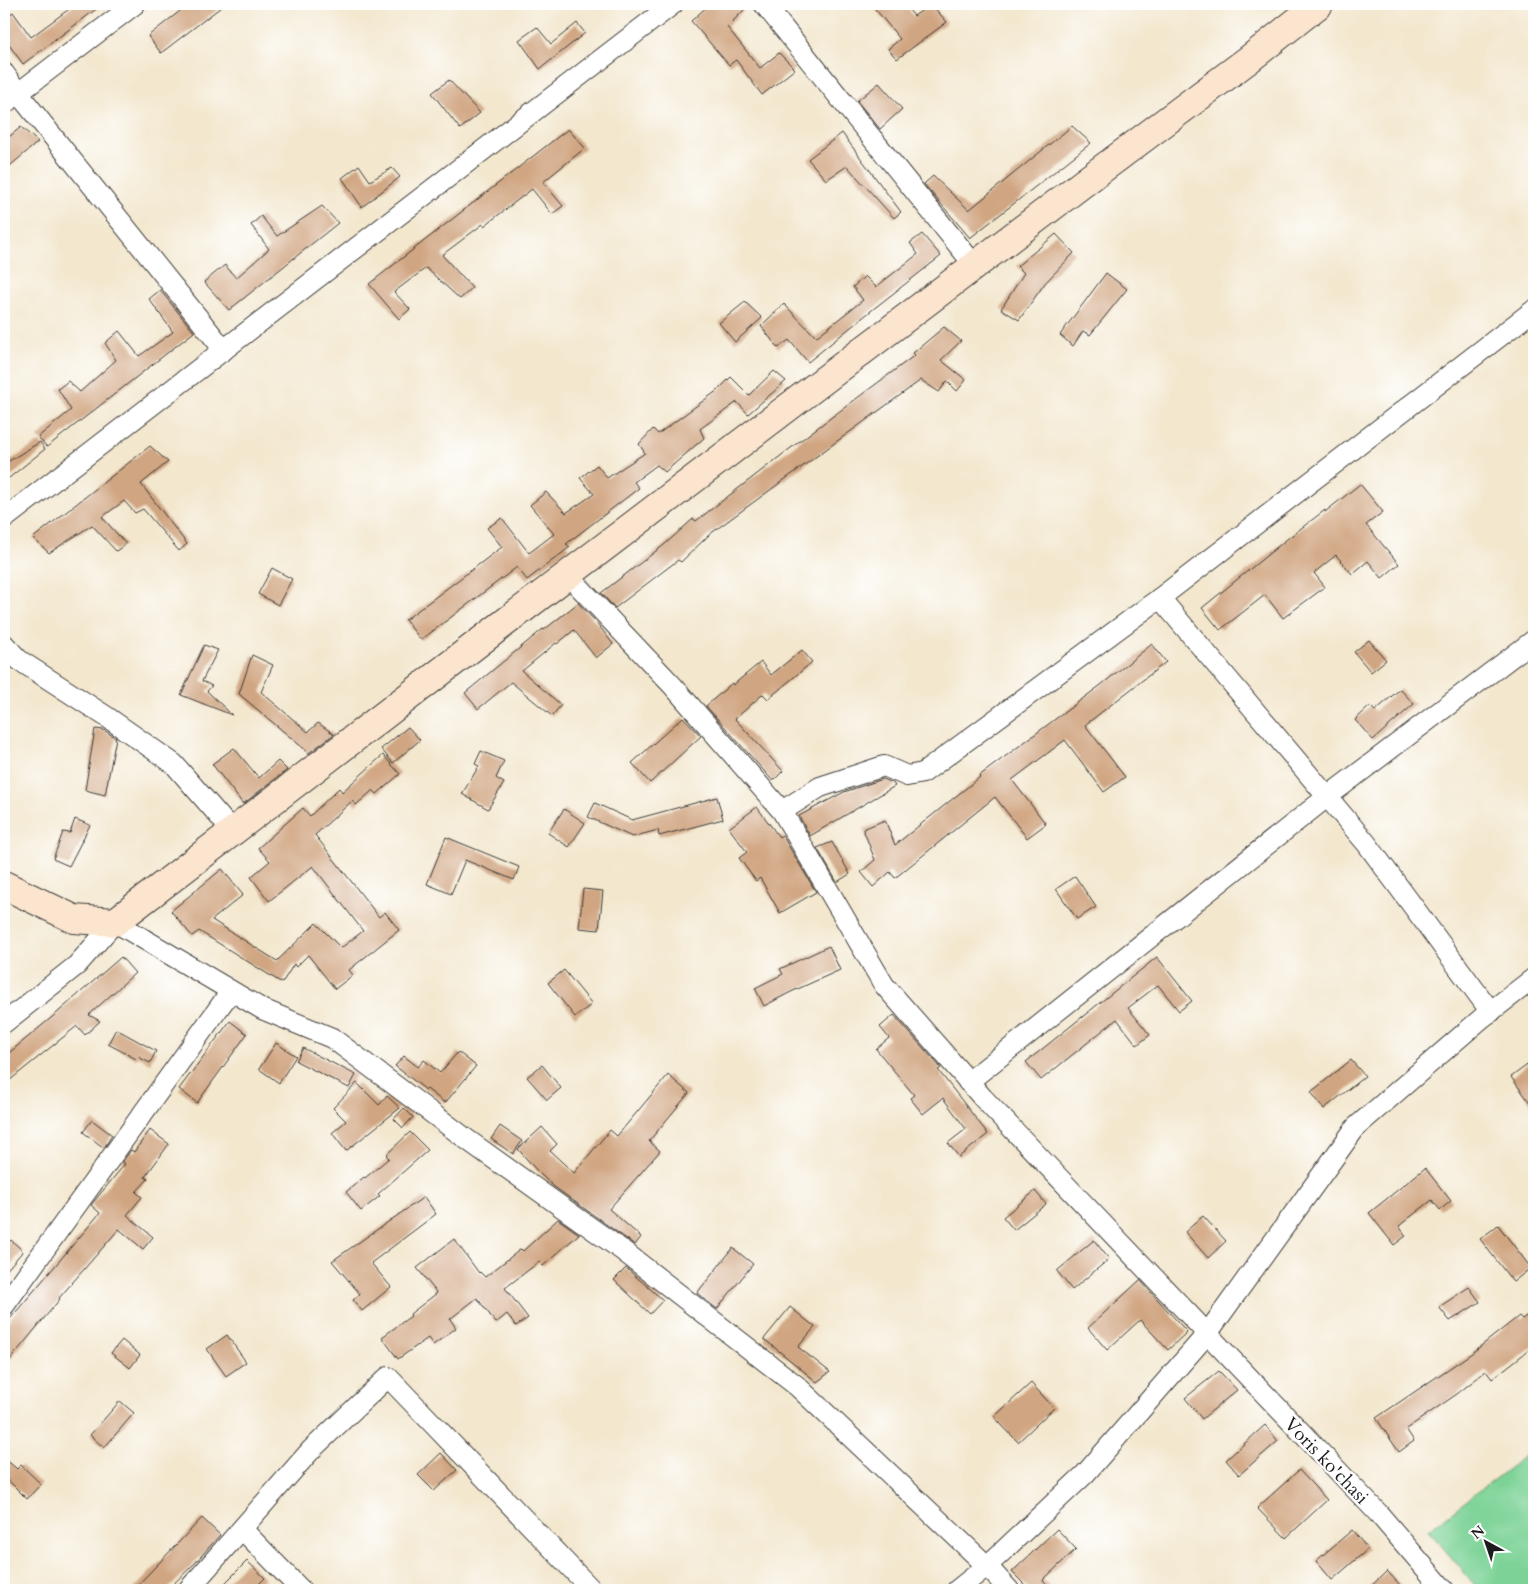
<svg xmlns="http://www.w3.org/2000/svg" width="1538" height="1594" viewBox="0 0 1538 1594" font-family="Cardo,serif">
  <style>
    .green { fill: #7dd397; stroke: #4c785a }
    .building { fill: #d0a581 }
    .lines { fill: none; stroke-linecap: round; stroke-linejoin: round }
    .street-casing { stroke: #3c3a37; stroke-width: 22 }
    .secondary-casing { stroke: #3c3a37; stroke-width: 30 }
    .street { stroke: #fff; stroke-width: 20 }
    .secondary { stroke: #fce5cf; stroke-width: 28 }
    .labels { text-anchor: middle; stroke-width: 4; stroke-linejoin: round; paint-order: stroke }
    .street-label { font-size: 19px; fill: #1c1c1c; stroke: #fff }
  </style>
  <rect width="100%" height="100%" fill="#fff"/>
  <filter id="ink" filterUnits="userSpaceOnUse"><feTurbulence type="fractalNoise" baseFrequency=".02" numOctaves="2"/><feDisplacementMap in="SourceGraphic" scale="10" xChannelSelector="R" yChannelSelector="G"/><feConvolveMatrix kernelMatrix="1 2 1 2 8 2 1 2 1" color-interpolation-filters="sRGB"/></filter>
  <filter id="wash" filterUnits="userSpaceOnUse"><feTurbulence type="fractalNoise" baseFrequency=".0096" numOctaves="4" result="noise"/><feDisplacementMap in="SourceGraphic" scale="20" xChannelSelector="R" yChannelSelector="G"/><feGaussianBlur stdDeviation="1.12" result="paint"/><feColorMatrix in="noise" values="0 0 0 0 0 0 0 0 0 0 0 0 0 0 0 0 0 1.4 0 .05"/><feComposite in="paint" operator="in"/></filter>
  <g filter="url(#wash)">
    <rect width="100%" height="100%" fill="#f3e7ce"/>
    <polygon class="green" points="1534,1449 1534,1590 1479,1590 1428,1530"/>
    <g id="blocks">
      <g class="building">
        <polygon points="76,4 103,4 23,64 4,38 4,19 13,12 31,37"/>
        <polygon points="189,4 225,4 161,53 148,36"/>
        <polygon points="710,4 750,4 727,27 760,68 779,53 795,69 762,95 736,60 729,65 691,21"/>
        <polygon points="871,4 904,4 914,16 931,4 947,22 897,59 888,49 900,39"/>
        <polygon points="577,23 585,33 540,69 519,40 537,27 551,44"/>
        <polygon points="449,80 480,113 460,129 432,93"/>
        <polygon points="879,83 902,109 880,129 857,101"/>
        <polygon points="1072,126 1091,143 970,238 924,184 933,176 969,210"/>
        <polygon points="21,127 38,142 4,171 4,141"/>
        <polygon points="568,129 585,148 543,182 563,206 552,214 532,189 484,226 483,224 442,255 472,288 460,299 426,268 394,292 410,309 399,319 369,284"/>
        <polygon points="842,133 901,212 894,218 847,166 826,180 808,159"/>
        <polygon points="359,165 370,181 392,168 400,177 362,207 342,178"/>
        <polygon points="322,206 338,223 229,310 204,282 225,265 236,278 269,249 251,225 261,216 277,236"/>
        <polygon points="922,234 941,256 872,310 808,362 789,340 778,348 761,326 784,304 816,337 863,300 853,287 865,276 876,287 918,254 910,243"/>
        <polygon points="1056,234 1074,253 1045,283 1019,320 1001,309 1024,273 1017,266"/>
        <polygon points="1106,273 1127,289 1090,335 1083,331 1073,346 1060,335"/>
        <polygon points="160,290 194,332 47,447 38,437 71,410 58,389 68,381 80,392 116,360 105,343 119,331 139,356 173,332 149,299"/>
        <polygon points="745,302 762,318 735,342 719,323"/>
        <polygon points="944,327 961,341 941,360 966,380 957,391 947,381 939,392 921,380 710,534 681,562 678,560 615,608 601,593 664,545 693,519 696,521 813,431 915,355 913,353"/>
        <polygon points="774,371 786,381 748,414 737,402 700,429 704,438 665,472 657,465 634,482 639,488 566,544 570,547 527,580 517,567 421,640 405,620 502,547 487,528 502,518 529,553 554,534 530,505 546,492 566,513 594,494 580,478 597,465 607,478 645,453 639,444 653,429 658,434 718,390 731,377 749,395"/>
        <polygon points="40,442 45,449 4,482 4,464"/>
        <polygon points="150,446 168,462 141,484 187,544 179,551 143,509 135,513 124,501 102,517 126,544 116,551 92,525 49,553 33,538"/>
        <polygon points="1360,484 1383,512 1366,525 1399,564 1382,578 1368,561 1352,574 1336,555 1314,573 1325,587 1283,618 1265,595 1220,630 1202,608 1287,539 1325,510 1325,512"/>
        <polygon points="272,568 292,579 278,605 258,594"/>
        <polygon points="578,603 596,622 613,644 596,658 574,630 557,644 556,643 522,671 561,705 552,716 511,682 478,709 465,693 543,629 544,630"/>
        <polygon points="1369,640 1386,660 1371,672 1354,652"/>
        <polygon points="1152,644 1166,662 1085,725 1125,777 1104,792 1065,740 1012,780 1046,824 1027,838 995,797 895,878 890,872 873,887 861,872 875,860 863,829 885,820 895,845 980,777 979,776 1101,685"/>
        <polygon points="204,645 218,650 202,681 212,686 207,691 232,715 181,695"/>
        <polygon points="802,650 812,662 768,699 763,694 735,719 783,771 773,781 706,706 732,683 733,685 761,662 771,675"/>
        <polygon points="252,655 273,665 261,692 308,732 318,723 334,734 309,753 239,694"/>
        <polygon points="1400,689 1414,704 1373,740 1355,720 1370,706 1375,711"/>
        <polygon points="683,717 701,736 650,783 632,763"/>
        <polygon points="408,727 420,740 393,763 381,749"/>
        <polygon points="95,729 104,730 116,738 105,795 85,790"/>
        <polygon points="234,748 259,778 278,761 287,770 243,804 212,764"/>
        <polygon points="481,751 504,761 496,778 504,783 488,809 462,794 479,766 475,764"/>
        <polygon points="383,755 400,774 377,794 373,790 356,805 352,801 315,835 379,917 385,912 399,930 349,970 353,975 335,989 308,955 296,967 294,964 282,983 199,931 192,936 171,911 222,869 243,895 212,920 277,961 316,923 341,948 363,931 313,866 269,901 251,877 270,861 258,848 303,808 310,816 339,788 342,792"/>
        <polygon points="883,779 893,783 895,786 810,836 799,816 844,792"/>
        <polygon points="717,797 723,819 659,836 658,830 632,837 588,817 595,803 632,820"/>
        <polygon points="757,807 779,837 782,835 816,892 780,913 760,878 756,881 739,858 747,852 729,828"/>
        <polygon points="564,809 585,823 569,847 548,833"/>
        <polygon points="75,819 90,825 69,866 53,859 63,832 70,833"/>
        <polygon points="446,837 519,867 514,880 465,860 451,894 427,884"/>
        <polygon points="832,842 850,874 837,882 817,848"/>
        <polygon points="1075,876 1096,907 1077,919 1056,889"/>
        <polygon points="583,889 603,891 599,930 579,928"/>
        <polygon points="829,946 840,970 791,992 764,1006 755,988 783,974 780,969"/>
        <polygon points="121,957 135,973 89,1015 100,1021 85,1035 77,1026 4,1085 4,1057 57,1013"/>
        <polygon points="1157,957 1192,1001 1179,1011 1158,985 1128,1008 1150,1035 1137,1045 1117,1019 1041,1080 1026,1062"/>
        <polygon points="564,970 592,1004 575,1017 548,983"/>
        <polygon points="894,1015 941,1068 938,1070 988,1134 959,1157 948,1143 966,1129 943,1098 923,1114 910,1098 914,1095 876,1049 889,1038 880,1027"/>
        <polygon points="230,1021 247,1034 197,1103 179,1089"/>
        <polygon points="116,1029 156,1051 150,1063 138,1057 136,1059 108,1044"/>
        <polygon points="276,1043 296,1056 279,1083 259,1069"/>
        <polygon points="303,1048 356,1075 349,1088 296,1061"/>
        <polygon points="458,1052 476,1066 445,1103 427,1089 426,1090 395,1066 404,1056 418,1067 424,1060 440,1073"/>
        <polygon points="1351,1060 1365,1076 1324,1109 1311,1092"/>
        <polygon points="1534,1060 1534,1108 1511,1077"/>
        <polygon points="542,1065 561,1088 547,1100 527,1077"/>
        <polygon points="668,1075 689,1093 649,1141 660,1151 609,1209 641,1237 635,1245 553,1186 538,1172 518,1149 542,1127 557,1144 550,1151 574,1173 610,1130 617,1136"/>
        <polygon points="357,1083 379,1105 387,1096 400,1108 346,1151 332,1133 346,1121 333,1108"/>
        <polygon points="404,1108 413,1117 403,1128 394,1119"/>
        <polygon points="92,1120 112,1135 104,1148 83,1132"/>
        <polygon points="500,1126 522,1141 513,1154 491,1139"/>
        <polygon points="150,1130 169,1144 145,1177 148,1179 136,1192 142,1197 127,1215 153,1237 143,1249 119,1229 59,1298 60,1299 4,1367 4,1326 100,1213 91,1205 125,1164 122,1162 131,1150 134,1152"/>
        <polygon points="410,1132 428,1150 378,1194 380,1196 361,1211 346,1192 364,1177 365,1178 389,1158 386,1155"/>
        <polygon points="1425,1168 1451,1201 1440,1210 1432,1200 1399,1226 1406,1236 1394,1245 1369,1213"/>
        <polygon points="1035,1191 1046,1204 1014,1230 1003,1217"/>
        <polygon points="424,1197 436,1214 371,1263 391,1287 362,1311 353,1300 360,1294 332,1261"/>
        <polygon points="1203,1216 1226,1241 1208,1258 1185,1232"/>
        <polygon points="558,1219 579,1234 543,1266 539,1262 505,1288 528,1318 516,1326 507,1314 496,1323 477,1298 450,1319 456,1328 433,1345 428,1338 398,1359 382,1337 411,1316 410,1314 437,1293 417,1268 454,1239 479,1273 480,1272 485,1277 521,1249 523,1251"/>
        <polygon points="1498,1225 1531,1268 1513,1282 1480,1239"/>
        <polygon points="11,1240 23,1251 4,1273 4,1249"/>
        <polygon points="1094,1240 1109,1259 1072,1290 1057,1271"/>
        <polygon points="733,1248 753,1264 717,1309 697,1293"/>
        <polygon points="626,1268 663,1300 650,1314 614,1280"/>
        <polygon points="1140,1280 1187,1332 1168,1350 1140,1320 1107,1350 1088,1328"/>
        <polygon points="1469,1287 1480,1302 1450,1321 1439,1307"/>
        <polygon points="790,1307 815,1327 798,1347 830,1372 817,1382 764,1339"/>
        <polygon points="1534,1310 1534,1346 1492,1379 1486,1371 1457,1394 1406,1429 1414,1441 1399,1452 1376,1418 1472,1353 1519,1316 1522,1319"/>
        <polygon points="227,1335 246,1362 226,1376 207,1349"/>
        <polygon points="122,1340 140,1355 130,1368 111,1353"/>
        <polygon points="1219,1371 1237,1390 1202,1419 1185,1398"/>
        <polygon points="1031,1383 1054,1408 1018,1442 994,1417"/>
        <polygon points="120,1401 134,1413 104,1448 90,1435"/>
        <polygon points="1265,1425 1278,1441 1239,1475 1226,1460"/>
        <polygon points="441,1453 457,1470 434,1491 418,1475"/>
        <polygon points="4,1458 17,1469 21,1465 41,1484 27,1499 4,1476"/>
        <polygon points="1299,1470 1327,1500 1286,1538 1257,1508"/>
        <polygon points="202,1518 220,1535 195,1563 167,1590 133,1590"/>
        <polygon points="1057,1529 1076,1549 1043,1580 1052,1590 1030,1590 1012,1572"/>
        <polygon points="1352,1530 1368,1549 1332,1580 1316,1561"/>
        <polygon points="247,1561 265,1578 253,1590 218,1590"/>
        <polygon points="1387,1571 1405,1590 1367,1590"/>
      </g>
    </g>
  </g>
  <g filter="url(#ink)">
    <use href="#blocks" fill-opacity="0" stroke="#3c3a37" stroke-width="1"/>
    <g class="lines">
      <g class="street-casing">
        <g id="street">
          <polyline points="764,4 975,266"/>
          <polyline points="4,73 18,93 224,350"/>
          <polyline points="4,104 135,4"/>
          <polyline points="4,519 673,4"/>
          <polyline points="568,575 673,686 782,811 884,985 983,1098 1378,1513 1444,1590"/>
          <polyline points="1160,598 1367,844 1491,1012"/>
          <polyline points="4,644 19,660 107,717 174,764 233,832"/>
          <polyline points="782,811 820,787 884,766 907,776 923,773 1160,598 1534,310"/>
          <polyline points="4,1023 77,965 115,922 262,1009 332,1038 469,1141 622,1250 797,1386 987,1566 1009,1590"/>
          <polyline points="968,1082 1327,797 1534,640"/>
          <polyline points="4,1306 231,991"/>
          <polyline points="242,1529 301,1590"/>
          <polyline points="188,1590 311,1450 388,1377 592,1590"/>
          <polyline points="957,1590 987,1566 1085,1474 1207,1334 1356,1127 1482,1018 1534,978"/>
        </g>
      </g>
      <g class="secondary-casing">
        <polyline id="secondary" points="4,885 74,919 115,922 503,624 1086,181 1248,60 1319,4"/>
      </g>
      <use href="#street" class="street"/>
      <use href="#secondary" class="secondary"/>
    </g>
  </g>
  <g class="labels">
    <g class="street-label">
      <text transform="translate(1327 1460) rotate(46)" y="7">Voris ko'chasi</text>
    </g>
  </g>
  <rect width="1538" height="1594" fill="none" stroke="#fff" stroke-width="20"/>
  <g transform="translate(1486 1542) rotate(320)" stroke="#ffffff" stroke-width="4" paint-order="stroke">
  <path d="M0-4L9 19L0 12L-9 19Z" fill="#1c1c1c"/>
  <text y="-8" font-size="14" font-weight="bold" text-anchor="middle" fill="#1c1c1c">N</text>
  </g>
</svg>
